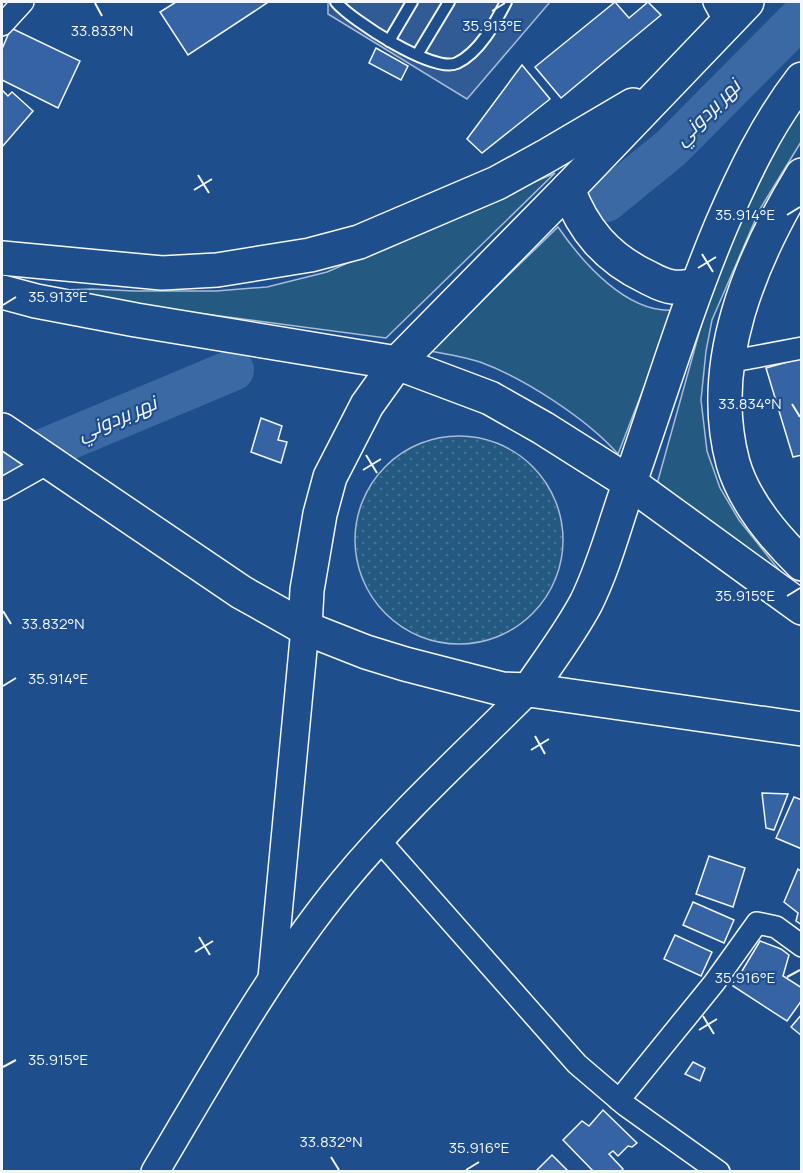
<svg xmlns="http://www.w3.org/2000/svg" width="803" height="1173" viewBox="0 0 803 1173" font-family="Manrope,Cairo,sans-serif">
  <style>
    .grass { fill: url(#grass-dots); stroke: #a8bbd7; stroke-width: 1.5 }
    .garden { fill: #245a82; stroke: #a8bbd7; stroke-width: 1.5 }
    .parking { fill: #305b95; stroke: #a8bbd7; stroke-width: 1.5 }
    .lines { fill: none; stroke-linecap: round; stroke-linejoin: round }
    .river { stroke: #3b69a3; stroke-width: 42 }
    .building { fill: #3563a3; stroke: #f2f6ff; stroke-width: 1.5 }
    .service-casing { stroke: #f2f6ff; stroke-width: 14 }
    .minor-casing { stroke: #f2f6ff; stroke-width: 24 }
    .tertiary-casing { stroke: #f2f6ff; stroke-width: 30 }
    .trunk-casing { stroke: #f2f6ff; stroke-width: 36 }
    .service { stroke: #1f4e8c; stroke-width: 10 }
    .minor { stroke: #1f4e8c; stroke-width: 21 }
    .tertiary { stroke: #1f4e8c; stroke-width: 27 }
    .trunk { stroke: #1f4e8c; stroke-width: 33 }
    .ticks { fill: none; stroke: #f2f6ff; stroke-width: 2 }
    .labels { text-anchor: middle; stroke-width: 4.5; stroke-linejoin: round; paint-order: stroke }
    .water-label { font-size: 20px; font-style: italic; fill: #f2f6ff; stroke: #1f4e8c }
    .ticks-label { font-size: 15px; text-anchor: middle; fill: #f2f6ff; stroke: #1f4e8c; stroke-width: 4.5; stroke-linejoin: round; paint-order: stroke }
  </style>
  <defs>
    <pattern id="grass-dots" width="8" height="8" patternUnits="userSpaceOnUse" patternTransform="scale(1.5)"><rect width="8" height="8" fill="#245a82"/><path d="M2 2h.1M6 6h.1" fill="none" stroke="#447295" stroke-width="1.8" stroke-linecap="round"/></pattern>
  </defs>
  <rect width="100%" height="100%" fill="#1f4e8c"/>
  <circle class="grass" cx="459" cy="540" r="104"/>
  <g class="garden">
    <polygon points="801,109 801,142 760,209 712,320 706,351 701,400 707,451 720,488 739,520 783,575 657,484 715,276 778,144"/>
    <polygon points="555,173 386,338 31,291 92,289 135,291 216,291 267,287 327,272"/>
    <path d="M558 227C582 262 627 314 674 310L618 454C587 419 524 378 480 362 464 357 447 354 430 351Z"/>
  </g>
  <polygon class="parking" points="328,2 550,2 467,99 328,14"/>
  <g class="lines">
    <g class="river">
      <polyline points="606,201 671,148 802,16"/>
      <polyline points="2,467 233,370"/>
    </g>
  </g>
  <g class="building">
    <polygon points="176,2 266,2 267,3 188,55 160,12"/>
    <polygon points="615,2 629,18 648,2 661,15 561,98 535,67"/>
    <polygon points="11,28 80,61 58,108 2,80 2,49"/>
    <polygon points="376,48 408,66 401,80 369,63"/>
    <polygon points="522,65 550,99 482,153 467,139"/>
    <polygon points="2,90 8,96 12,92 33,111 2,147"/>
    <polygon points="802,358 802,455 793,457 766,368"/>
    <polygon points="261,418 282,426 278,440 287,442 281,463 251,452"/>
    <polygon points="762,793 788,794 774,830 766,828"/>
    <polygon points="794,797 802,800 802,849 776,838"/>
    <polygon points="709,856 745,868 733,907 696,894"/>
    <polygon points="798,869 802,872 802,925 796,921 798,913 784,902"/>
    <polygon points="693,902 734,920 724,943 683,925"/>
    <polygon points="675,935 712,952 701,976 664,959"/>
    <polygon points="760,941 781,949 789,955 783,976 802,988 802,1000 787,1021 733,986"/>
    <polygon points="802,1014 802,1036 791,1027"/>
    <polygon points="693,1062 705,1068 700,1081 685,1074"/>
    <polygon points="603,1110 637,1143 632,1147 628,1146 618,1156 613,1151 609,1154 623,1169 620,1172 594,1172 563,1140 582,1121 589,1126"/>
    <polygon points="552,1155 569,1172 535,1172"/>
  </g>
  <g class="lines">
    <g class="service-casing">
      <g id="service">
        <path d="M336 2C351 20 434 74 457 63 480 52 495 23 506 2"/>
        <polyline points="389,41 412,2"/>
        <polyline points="417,55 449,2"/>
      </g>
    </g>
    <g class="minor-casing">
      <g id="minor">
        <polyline points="714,2 726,24"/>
        <polyline points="2,25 23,2"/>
        <polyline points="728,362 802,348"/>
        <polyline points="2,489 50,462"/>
        <polyline points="379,840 577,1064 625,1105 719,1172"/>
        <polyline points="619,1100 714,983 757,923 776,927 802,946"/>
      </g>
    </g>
    <g class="tertiary-casing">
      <g id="tertiary">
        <polyline points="272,978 305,628"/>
        <path d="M155 1172C214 1073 270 971 343 882 399 814 466 753 529 690"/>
      </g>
    </g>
    <g class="trunk-casing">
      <g id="trunk">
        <path d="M802 175C751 259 706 363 733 463 744 501 774 537 802 564"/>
        <path d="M568 189C583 230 607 258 647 277 655 281 663 286 673 287 680 288 689 286 696 286"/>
        <polyline points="2,258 162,273 217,270 310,255 359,242 497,183 548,155 633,105"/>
        <polyline points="2,292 36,301 136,320 397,363 490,398 543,428 630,483 802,608"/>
        <polyline points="2,430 241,592 305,628 366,652 405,664 502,689 529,690 802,729"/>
        <polyline points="305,628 307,590 320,514 330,477 367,405 397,363 568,189 747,2"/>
        <path d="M529 690C548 662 570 633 586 603 603 569 613 531 625 496 657 406 684 314 721 226 743 175 767 124 802 79"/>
      </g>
    </g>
    <use href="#service" class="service"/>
    <use href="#minor" class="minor"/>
    <use href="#tertiary" class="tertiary"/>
    <use href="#trunk" class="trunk"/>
  </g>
  <path class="ticks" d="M95 3 102 16M492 11 505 3M198 175 209 193M194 190 212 179M787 215 800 207M702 254 713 272M698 268 716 257M3 305 16 297M792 404 800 417M366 455 377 473M363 470 381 459M787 596 800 588M3 611 11 624M3 686 16 678M535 736 545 754M531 750 549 739M199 937 210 955M195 952 213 941M787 977 800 970M703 1016 714 1034M699 1030 717 1019M3 1067 16 1060M331 1157 339 1170M466 1170 479 1162"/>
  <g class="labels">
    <g class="water-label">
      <text transform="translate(707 112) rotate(-45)" y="7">نهر بردوني</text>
      <text transform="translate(117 418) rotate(-23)" y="7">نهر بردوني</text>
    </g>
  </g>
  <g class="ticks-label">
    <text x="492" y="31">35.913°E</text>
    <text x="102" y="36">33.833°N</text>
    <text x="745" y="220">35.914°E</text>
    <text x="58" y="302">35.913°E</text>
    <text x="750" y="409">33.834°N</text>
    <text x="745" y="601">35.915°E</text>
    <text x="53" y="629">33.832°N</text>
    <text x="58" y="684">35.914°E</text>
    <text x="745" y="983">35.916°E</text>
    <text x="58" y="1065">35.915°E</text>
    <text x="331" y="1147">33.832°N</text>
    <text x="479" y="1153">35.916°E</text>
  </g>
  <rect width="803" height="1173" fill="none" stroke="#f2f6ff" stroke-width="6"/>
</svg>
